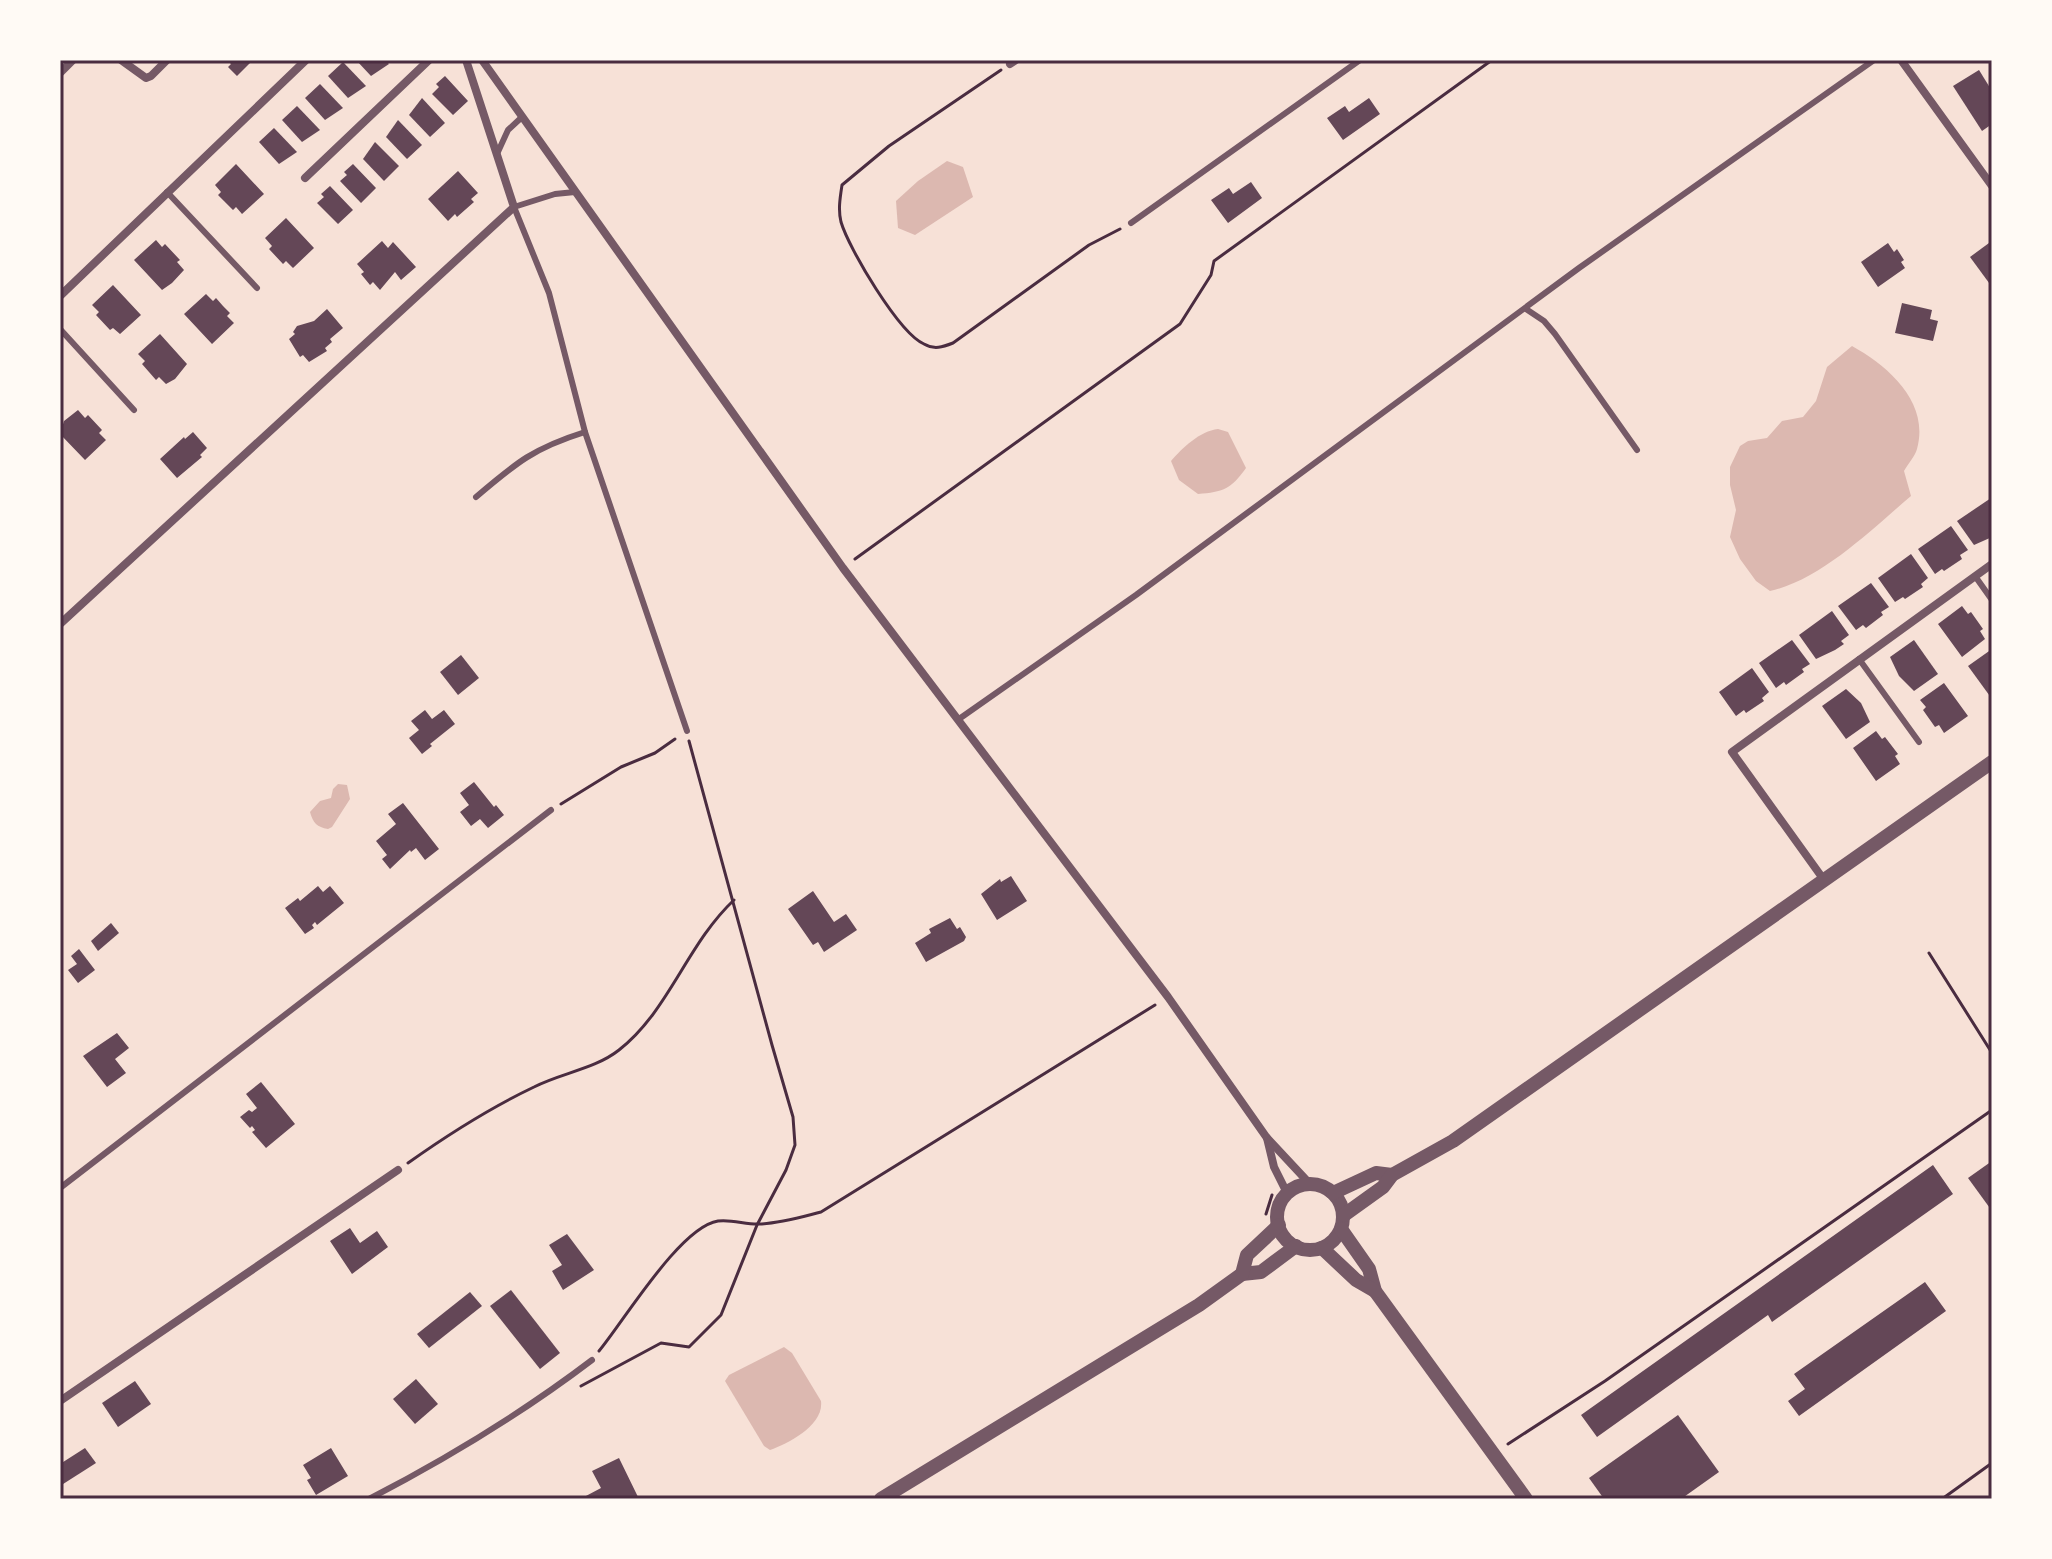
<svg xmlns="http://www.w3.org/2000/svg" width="2052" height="1559" viewBox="0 0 2052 1559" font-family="Signika,sans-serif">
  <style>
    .water { fill: #dcb8b0 }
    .building { fill: #644757 }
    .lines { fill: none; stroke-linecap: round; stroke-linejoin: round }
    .path { stroke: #4a2c40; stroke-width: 3 }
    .service { stroke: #755966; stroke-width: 6 }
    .minor { stroke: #755966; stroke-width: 8 }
    .tertiary { stroke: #755966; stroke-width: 14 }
    .neatline { fill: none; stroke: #4a2c40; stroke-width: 3 }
  </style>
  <rect width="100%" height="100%" fill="#f7e1d7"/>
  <g class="water">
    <polygon points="947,161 963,167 973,197 915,235 898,228 896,201 918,181"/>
    <path d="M1852 346C1888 366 1930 402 1917 449 1915 456 1908 464 1904 471L1911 496C1872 529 1821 580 1770 591L1756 581 1740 559 1730 537 1736 510 1730 485V467L1740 446 1748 441 1767 438 1782 421 1803 417 1816 401 1827 367Z"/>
    <path d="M1218 429 1228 432 1246 468C1231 489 1223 492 1198 494L1179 480 1171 461C1182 448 1200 431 1218 429Z"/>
    <path d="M338 784 347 785 350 799 332 827 328 829C317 827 313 823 310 812L320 801 331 798 333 789Z"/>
    <path d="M784 1347 792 1353 821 1401C824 1425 789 1443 770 1450L764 1446 725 1381 729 1375Z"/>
  </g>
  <g class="building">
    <polygon points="227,60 253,60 237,76 228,67 231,64"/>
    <polygon points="356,60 385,60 389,64 371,76"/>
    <polygon points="343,62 366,86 348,98 328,76"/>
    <polygon points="1979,70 1992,91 1992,124 1982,131 1953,86"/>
    <polygon points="445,76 468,101 453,115 432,94 439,87 436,84"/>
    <polygon points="320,84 343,108 325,120 305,98"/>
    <polygon points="422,98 445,123 430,137 409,115"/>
    <polygon points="1369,98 1380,114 1343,140 1327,118 1345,106 1349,112"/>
    <polygon points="297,106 320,130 302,142 282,120"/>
    <polygon points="398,120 422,145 407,159 386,137"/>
    <polygon points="274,128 297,152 279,164 259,142"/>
    <polygon points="375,142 399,166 384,181 363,159"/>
    <polygon points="236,164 264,194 242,214 236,207 233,210 218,195 221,192 215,185"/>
    <polygon points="353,164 376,188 361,203 340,181 347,175 344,172"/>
    <polygon points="458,171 478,193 471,199 474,202 457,217 455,214 448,221 428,199"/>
    <polygon points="1251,182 1262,198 1228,223 1211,200 1229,188 1233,194"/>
    <polygon points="330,186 353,210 338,224 317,203 324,197 321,194"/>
    <polygon points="286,218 314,248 293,268 286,261 283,264 269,249 272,246 265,238"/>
    <polygon points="156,240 162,247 165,244 180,260 177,262 184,270 172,283 162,290 134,260"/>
    <polygon points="382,241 388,248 393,242 416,267 401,280 395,272 380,290 373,282 370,285 361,274 364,272 357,264"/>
    <polygon points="1888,243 1894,252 1897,249 1904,260 1901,262 1905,268 1878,287 1861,262"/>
    <polygon points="1989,243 1992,248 1992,287 1970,257"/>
    <polygon points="113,285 141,315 120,334 113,328 110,330 96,315 99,312 92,305"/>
    <polygon points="206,294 213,301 216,298 223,306 230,313 227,316 234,323 212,344 184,314"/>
    <polygon points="1902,303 1932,310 1930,319 1938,321 1933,341 1895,333"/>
    <polygon points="327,309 343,328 330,339 332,342 325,348 327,351 309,362 303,355 300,357 289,339 295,334 293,332 297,326 314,321"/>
    <polygon points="160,334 187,364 175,379 166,384 159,377 156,380 142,364 145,361 138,354"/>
    <polygon points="78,410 85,418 88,415 102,430 99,433 106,440 85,460 60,434 64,421"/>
    <polygon points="193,432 207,448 200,455 202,457 177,478 160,459 184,437 185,439"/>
    <polygon points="1991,498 1992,537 1974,545 1957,521"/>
    <polygon points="1951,526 1968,550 1960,555 1962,559 1944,571 1942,569 1935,574 1918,549"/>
    <polygon points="1911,554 1928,578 1921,584 1923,587 1905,599 1903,597 1895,602 1878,578"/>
    <polygon points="1871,583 1889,607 1881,612 1883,615 1866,628 1863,625 1856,630 1838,606"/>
    <polygon points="1962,606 1968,614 1971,612 1983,629 1980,631 1985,639 1962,657 1938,624"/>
    <polygon points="1832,611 1849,635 1841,641 1844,644 1835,650 1816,659 1799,635"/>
    <polygon points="1792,640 1810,664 1802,669 1804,672 1786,685 1784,682 1776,688 1759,663"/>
    <polygon points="1914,640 1938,674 1914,691 1899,676 1890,657"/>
    <polygon points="1992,649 1992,699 1968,666"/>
    <polygon points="461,655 479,678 458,695 440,672"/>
    <polygon points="1752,668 1769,692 1762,698 1764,701 1746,713 1744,710 1736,716 1719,692"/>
    <polygon points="1944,683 1968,716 1944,733 1939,725 1935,727 1923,710 1926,707 1920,700"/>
    <polygon points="1846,689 1861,703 1870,722 1846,739 1822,706"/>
    <polygon points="425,710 432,719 444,710 455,724 430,744 432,746 422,754 409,738 419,730 411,721"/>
    <polygon points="1876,731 1882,739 1885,737 1898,754 1895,756 1900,764 1876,781 1853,748"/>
    <polygon points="474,782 494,807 496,805 504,815 488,828 480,819 471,826 460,812 469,805 460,793"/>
    <polygon points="403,803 439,849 425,860 416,848 411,852 410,850 390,869 382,859 387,855 376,841 396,824 388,814"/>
    <polygon points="1011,876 1027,901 997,920 981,894 1000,879 1001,882"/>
    <polygon points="318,886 323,892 330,886 344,903 317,925 315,922 312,925 314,928 305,934 285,908 298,898 300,901"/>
    <polygon points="813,891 834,922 846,914 857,930 824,952 818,942 813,945 788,909"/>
    <polygon points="950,918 957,929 960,927 966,937 964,941 926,962 915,943 931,933 929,929"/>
    <polygon points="111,923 119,933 98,951 91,941"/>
    <polygon points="79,949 95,970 78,983 68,970 77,964 71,956"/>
    <polygon points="117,1033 129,1048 115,1059 126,1073 107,1087 83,1056"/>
    <polygon points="261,1082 295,1124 266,1148 252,1132 255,1130 252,1126 250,1128 240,1117 249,1110 252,1112 257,1108 246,1094"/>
    <polygon points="1992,1161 1992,1211 1968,1178"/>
    <polygon points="1933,1165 1953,1194 1772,1322 1768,1315 1597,1437 1581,1415"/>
    <polygon points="350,1228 360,1243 377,1231 388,1247 352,1274 330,1241"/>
    <polygon points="567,1234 594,1270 563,1290 552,1271 562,1265 549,1245"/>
    <polygon points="1925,1282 1946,1311 1799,1416 1788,1401 1805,1389 1794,1374"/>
    <polygon points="511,1290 560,1353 540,1369 490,1306"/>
    <polygon points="470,1292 482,1306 429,1348 417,1334"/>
    <polygon points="416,1379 438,1404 415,1424 393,1399"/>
    <polygon points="135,1381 151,1404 118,1427 102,1403"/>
    <polygon points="1678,1415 1719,1472 1681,1499 1604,1499 1589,1478"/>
    <polygon points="85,1448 96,1463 60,1486 60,1464"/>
    <polygon points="331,1448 348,1476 316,1495 307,1480 311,1478 303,1465"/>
    <polygon points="619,1458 639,1499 585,1499 584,1497 601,1488 592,1471"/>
  </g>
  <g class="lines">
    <g class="path">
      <path d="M1001 70 889 146 842 185C840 198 838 210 841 222 849 249 899 333 924 344 934 350 943 347 953 343L1089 245 1120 229"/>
      <polyline points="855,559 1180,324 1211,275 1214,261 1492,60"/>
      <polyline points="561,804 621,767 655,753 675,739"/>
      <polyline points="1929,953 1992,1053"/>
      <path d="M408 1163C446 1136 492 1107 534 1087 561 1073 595 1069 619 1050 669 1011 687 944 734 900"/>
      <polyline points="1266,1214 1272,1195"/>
      <path d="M599 1351C624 1321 680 1227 718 1221 732 1219 747 1225 760 1224 781 1223 801 1217 821 1212L1155 1005"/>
      <polyline points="581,1386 661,1343 689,1347 721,1315 757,1225 786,1170 795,1145 793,1117 772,1045 689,741"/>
      <polyline points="1508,1444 1605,1381 1992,1110"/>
      <polyline points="1942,1499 1992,1463"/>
    </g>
    <g class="service">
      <polyline points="497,154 508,130 522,117"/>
      <polyline points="167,192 257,288"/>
      <polyline points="575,192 555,194 514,207 549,293 585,432 687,731"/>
      <polyline points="1131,223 1360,60"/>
      <polyline points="1526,309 1544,321 1555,334 1637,450"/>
      <polyline points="60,329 134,410"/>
      <path d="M476 497C517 462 534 448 585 432"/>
      <polyline points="1975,576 1992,600"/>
      <polyline points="1859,659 1919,742"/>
      <polyline points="959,719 1136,595 1579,268 1874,60"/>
      <polyline points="60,1188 551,810"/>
      <path d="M369 1499C448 1458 521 1414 592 1360"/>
    </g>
    <g class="minor">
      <polyline points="121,60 146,78 151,76 167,60"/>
      <polyline points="482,60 843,568 1168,997 1267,1138 1310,1184"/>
      <polyline points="1901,60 1992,186"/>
      <polyline points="1010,64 1016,60"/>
      <polyline points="60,73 73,60"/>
      <polyline points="305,178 429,60"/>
      <polyline points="60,296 306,60"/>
      <polyline points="60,624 514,207 466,60"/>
      <polyline points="1824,880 1732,752 1992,564"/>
      <polyline points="1267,1138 1274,1167 1287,1193"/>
      <polyline points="60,1401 398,1170"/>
    </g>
    <g class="tertiary">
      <circle cx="1310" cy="1217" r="33"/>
      <polyline points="1333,1193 1376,1173 1392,1175"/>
      <polyline points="1344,1215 1383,1187 1392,1175 1453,1141 1992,762"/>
      <polyline points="1341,1229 1369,1269 1375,1291 1526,1499"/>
      <polyline points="1322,1248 1356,1280 1375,1291"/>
      <polyline points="1242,1274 1261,1272 1296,1246"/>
      <polyline points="881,1499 1199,1305 1242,1274 1247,1255 1279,1225"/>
    </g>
  </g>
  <rect width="2052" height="1559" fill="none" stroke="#fffaf5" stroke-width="124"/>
  <rect x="62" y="62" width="1928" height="1435" class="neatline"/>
</svg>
